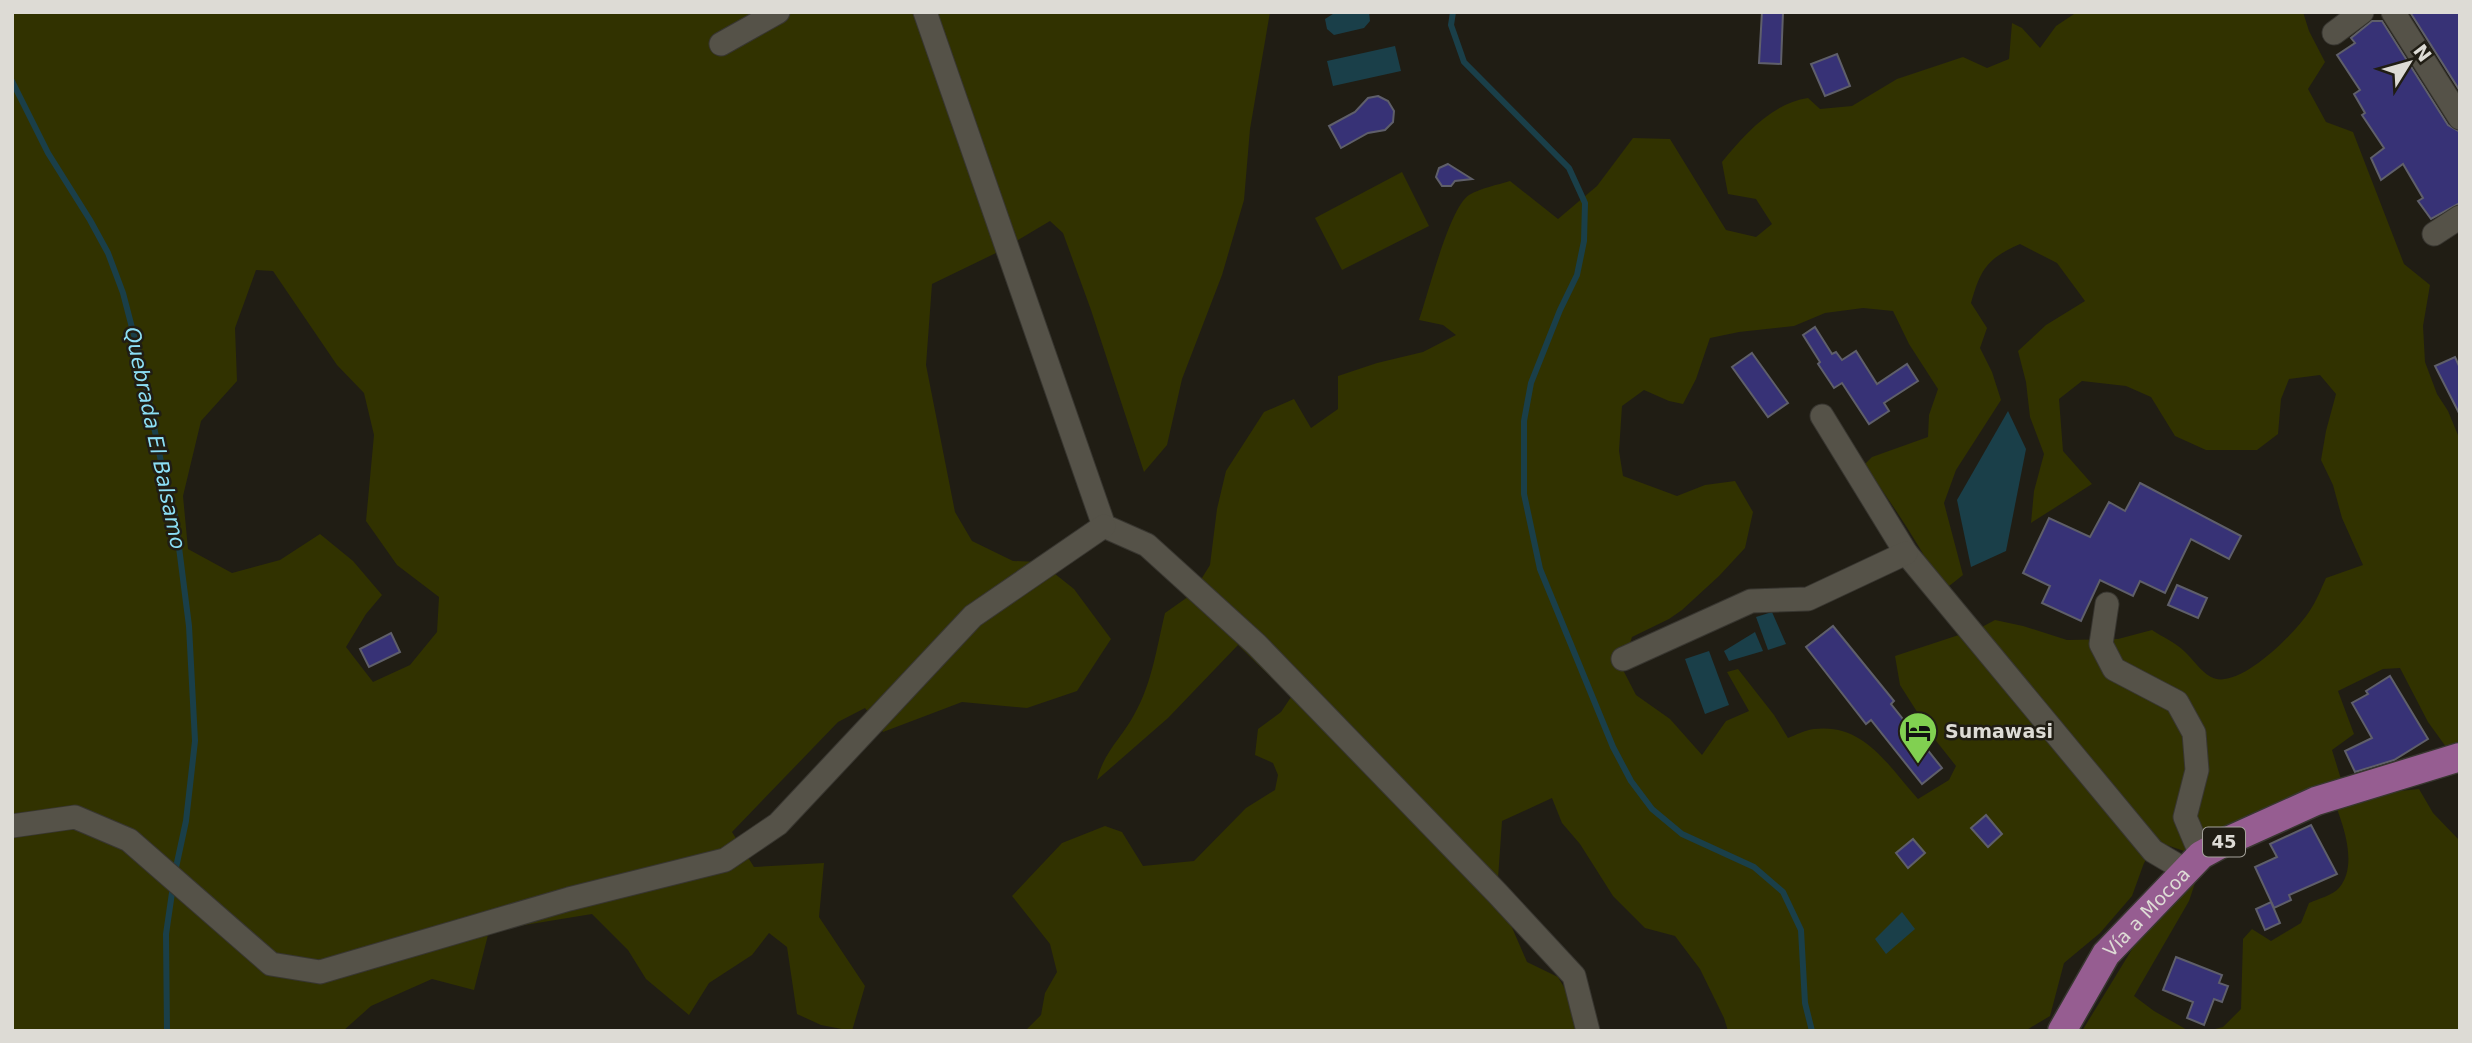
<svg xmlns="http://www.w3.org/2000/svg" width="2472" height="1043" viewBox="0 0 2472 1043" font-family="'DejaVu Sans',sans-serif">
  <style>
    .green { fill: #313200; fill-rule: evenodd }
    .water { fill: #1a3f49 }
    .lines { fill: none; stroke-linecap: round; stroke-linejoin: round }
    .stream { stroke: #1a3f49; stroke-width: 6 }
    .building { fill: #373276; stroke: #5f5f6a; stroke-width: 2 }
    .minor-casing { stroke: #383630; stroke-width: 25 }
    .major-casing { stroke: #383630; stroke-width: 31 }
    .minor { stroke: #555248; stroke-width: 23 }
    .major { stroke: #965d91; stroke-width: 28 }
    .labels { text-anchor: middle; stroke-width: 5; stroke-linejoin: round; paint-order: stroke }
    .shield { fill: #201d14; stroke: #a4a29b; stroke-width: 2 }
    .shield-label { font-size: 18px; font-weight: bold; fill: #dddbd5 }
    .poi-label { font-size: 19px; font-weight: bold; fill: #dddbd5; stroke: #201d14; text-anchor: start }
    .street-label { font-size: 19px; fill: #dddbd5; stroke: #201d14 }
    .water-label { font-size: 21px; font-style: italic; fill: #8cdff5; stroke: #201d14 }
  </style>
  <rect width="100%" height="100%" fill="#201d14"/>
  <g class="green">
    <path d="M12 12H1270L1250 129 1244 200 1222 275 1182 379 1167 445 1144 472 1091 310 1063 233 1050 221 996 253 932 284 926 365 955 512 972 541 1013 561 1040 562 1074 589 1111 639 1077 691 1027 708 962 702 883 732 865 708 838 722 732 832 754 867 824 863 819 917 865 986 852 1031 821 1025 797 1014 787 947 769 933 752 955 709 983 689 1015 646 979 628 950 592 914 489 931 474 990 432 979 371 1006 343 1031H12ZM256 270 273 271 337 365 364 393 374 435 366 521 397 565 439 597 437 632 410 665 373 682 346 647 366 614 382 595 353 561 320 534 280 560 232 573 188 549 183 496 201 421 237 381 235 328Z"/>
    <path d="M2077 12H2303L2309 31 2325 62 2308 89 2326 122 2353 132 2404 264 2430 285 2423 326 2425 362 2437 394 2448 411 2460 440V748L2449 751 2428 722 2400 668 2383 669 2338 691 2354 734 2332 750 2341 779 2362 803 2390 792 2419 789 2433 813 2460 841V1031H2207L2223 1027 2241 1009 2243 939 2252 929 2271 941 2301 923 2309 903C2318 899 2333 895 2339 888 2361 862 2339 814 2328 786L2247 815 2223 843 2184 851 2158 842 2144 863 2132 896 2100 933 2064 963 2050 1016 2025 1031H1728L1724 1018 1700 969 1675 936 1645 928 1613 896 1580 844 1562 823 1552 798 1502 821 1497 893 1527 962 1558 977 1580 1014 1582 1031H1025L1041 1015 1045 993 1057 972 1050 944 1012 896 1062 843 1105 826 1122 832 1143 866 1194 861 1246 808 1275 790 1278 775 1273 763 1255 755 1258 729 1281 712 1291 697 1238 645 1168 718 1097 780C1104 751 1122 738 1135 713 1152 683 1157 646 1165 613L1192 594 1210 565 1217 509 1226 471 1264 412 1294 399 1311 428 1338 409V376L1377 363 1423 352 1456 335 1443 325 1419 320C1428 295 1449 208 1469 195 1481 188 1497 185 1510 181L1558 219 1597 186 1633 138 1670 139 1726 230 1756 237 1772 224 1756 199 1728 194 1722 162C1743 136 1772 103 1808 98L1820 109 1852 106 1897 79 1963 57 1987 68 2009 59 2012 23 2022 28 2040 48 2056 26ZM2020 244 2057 263 2085 301 2046 325 2018 351 2026 382 2030 417 2044 454 2034 491 2031 523 2092 484 2063 451 2059 399 2082 381 2126 386 2151 397 2175 436 2206 450H2257L2278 434 2281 399 2289 379 2320 375 2336 394 2326 431 2321 460 2333 485 2342 518 2363 565 2326 578C2321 589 2316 602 2309 612 2295 633 2238 692 2211 677 2201 672 2192 658 2184 651 2175 642 2162 637 2152 630L2118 639 2067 640 2023 626 1995 620 1980 628 1895 656 1900 685 1933 737 1956 766 1949 780 1918 799C1888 766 1865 723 1814 729 1805 730 1796 735 1788 738L1774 715 1738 669 1727 672 1749 711 1726 721 1702 755 1670 719 1636 695 1622 668 1632 637 1669 619 1682 610 1719 576 1745 548 1753 512 1735 481 1705 485 1677 496 1623 476 1619 451 1622 406 1644 390 1669 401 1683 404 1696 379 1710 338 1739 332 1794 326 1825 313 1863 308 1893 311 1909 344 1938 389 1929 415 1928 437 1872 457 1864 465C1884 492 1902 519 1919 547 1928 562 1934 576 1944 590L1963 575 1944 503 1956 470 2001 400 1992 372 1980 348 1987 328 1971 303C1981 268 1987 259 2020 244Z"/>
    <polygon points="1402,172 1429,226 1342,270 1315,218"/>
    <polygon points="2197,877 2189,901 2134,996 2154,1011 2189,1031 2082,1031 2145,928"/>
  </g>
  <g class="water">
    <polygon points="1336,12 1369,12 1370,21 1364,28 1334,35 1327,29 1325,19"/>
    <polygon points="1395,46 1401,71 1333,86 1327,61"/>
    <polygon points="2008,411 2026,449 2006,551 1971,567 1957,500"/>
    <polygon points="1772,612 1786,644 1768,650 1756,617"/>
    <polygon points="1755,632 1763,651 1729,661 1724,651"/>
    <polygon points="1709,651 1729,705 1705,714 1685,659"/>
    <polygon points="1902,912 1915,929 1886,954 1875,939"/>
  </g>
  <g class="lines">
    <g class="stream">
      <polyline points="1453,12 1451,25 1464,62 1569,168 1585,203 1584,241 1577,275 1560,310 1531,383 1524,421 1524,494 1540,569 1613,747 1631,781 1652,809 1682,834 1754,867 1783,892 1801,930 1805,1003 1812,1031"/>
      <polyline points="12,81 48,153 90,220 108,253 123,293 142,366 164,477 175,516 189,626 195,741 186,821 175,872"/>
      <polyline points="167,1031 166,934 173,886"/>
    </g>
  </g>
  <g class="building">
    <polygon points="1762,12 1783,12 1781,64 1759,63"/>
    <polygon points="2410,12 2460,12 2460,91"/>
    <polygon points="2372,21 2382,21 2448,125 2460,132 2460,203 2431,219 2418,201 2423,198 2403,164 2381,180 2371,158 2384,148 2362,115 2365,113 2354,94 2360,90 2337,55 2355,43 2351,38"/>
    <polygon points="1837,54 1850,86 1825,96 1811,64"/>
    <polygon points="1378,96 1388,101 1394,111 1393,122 1385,130 1368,133 1341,148 1329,126 1355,112 1368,98"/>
    <polygon points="1448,164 1472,179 1455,181 1451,186 1442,186 1436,177 1439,168"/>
    <polygon points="1815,327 1832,354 1836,352 1842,360 1856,351 1877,384 1907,364 1918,381 1884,403 1889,411 1869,424 1842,383 1834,388 1818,364 1820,362 1803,335"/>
    <polygon points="1752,353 1788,403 1768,417 1732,367"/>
    <polygon points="2455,357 2460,368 2460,415 2435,366"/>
    <polygon points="2140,483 2241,536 2229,559 2191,539 2165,593 2140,581 2133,596 2100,580 2081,621 2042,603 2050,586 2023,573 2049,518 2090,537 2109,502 2125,511"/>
    <polygon points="2177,585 2207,598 2198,618 2168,605"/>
    <polygon points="1833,626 1894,701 1891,704 1942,768 1922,784 1871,720 1866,724 1806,647"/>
    <polygon points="391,633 400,652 369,667 360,649"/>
    <polygon points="2390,676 2428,739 2394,760 2355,772 2345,751 2372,738 2352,703 2368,694 2366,691"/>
    <polygon points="1986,815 2002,834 1988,847 1971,828"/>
    <polygon points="2311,825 2337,874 2289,895 2291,900 2274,908 2255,867 2277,857 2270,844"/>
    <polygon points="1913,839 1925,853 1908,868 1896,853"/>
    <polygon points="2271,902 2280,923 2265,930 2256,909"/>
    <polygon points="2176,957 2222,975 2219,983 2228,986 2222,1002 2214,999 2204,1025 2187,1018 2193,1002 2163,990"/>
  </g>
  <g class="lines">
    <g class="minor-casing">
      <g id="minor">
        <polyline points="925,12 1104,526 1147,545 1256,644 1497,893 1574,976 1588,1031"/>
        <polyline points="2393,12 2460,118"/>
        <polyline points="2334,33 2362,12"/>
        <polyline points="721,44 778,12"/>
        <polyline points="2434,234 2460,217"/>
        <polyline points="1822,416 1906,553 2153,851 2185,870"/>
        <polyline points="2107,604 2101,644 2114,669 2177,702 2194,733 2197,770 2185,817 2201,855"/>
        <polyline points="1623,659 1751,601 1808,599 1906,553"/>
        <polyline points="12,826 75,817 129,840 271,964 320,972 569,899 725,860 778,824 973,616 1104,526"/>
      </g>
    </g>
    <g class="major-casing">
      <g id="major">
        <path id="s1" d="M2062 1031 2106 954 2201 855 2223 843 2316 801 2460 757"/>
      </g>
    </g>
    <use href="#minor" class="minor"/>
    <use href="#major" class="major"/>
  </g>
  <defs>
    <g id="hotel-pin" transform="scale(2.0125)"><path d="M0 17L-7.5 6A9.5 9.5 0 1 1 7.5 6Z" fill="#81d051" stroke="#201d14"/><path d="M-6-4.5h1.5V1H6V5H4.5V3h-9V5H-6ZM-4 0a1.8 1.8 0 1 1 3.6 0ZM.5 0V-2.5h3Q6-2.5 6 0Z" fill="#111"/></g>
  </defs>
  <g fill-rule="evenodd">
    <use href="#hotel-pin" x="1918" y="731"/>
  </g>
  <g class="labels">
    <rect class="shield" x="2203" y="827.5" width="42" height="29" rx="5"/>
    <g class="shield-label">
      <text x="2224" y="848">45</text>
    </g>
    <g class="poi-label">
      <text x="1945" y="738">Sumawasi</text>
    </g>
    <g class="street-label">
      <text dy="7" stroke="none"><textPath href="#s1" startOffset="147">Vía a Mocoa</textPath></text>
    </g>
    <g class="water-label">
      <text transform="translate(155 438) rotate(78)" y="7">Quebrada El Balsamo</text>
    </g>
  </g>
  <rect width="2472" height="1043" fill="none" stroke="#dddbd5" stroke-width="28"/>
  <g transform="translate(2409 63) rotate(53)" stroke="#201d14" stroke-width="5" paint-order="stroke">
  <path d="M0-5L12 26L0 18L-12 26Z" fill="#dddbd5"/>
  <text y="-10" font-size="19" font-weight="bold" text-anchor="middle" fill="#dddbd5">N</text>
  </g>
</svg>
